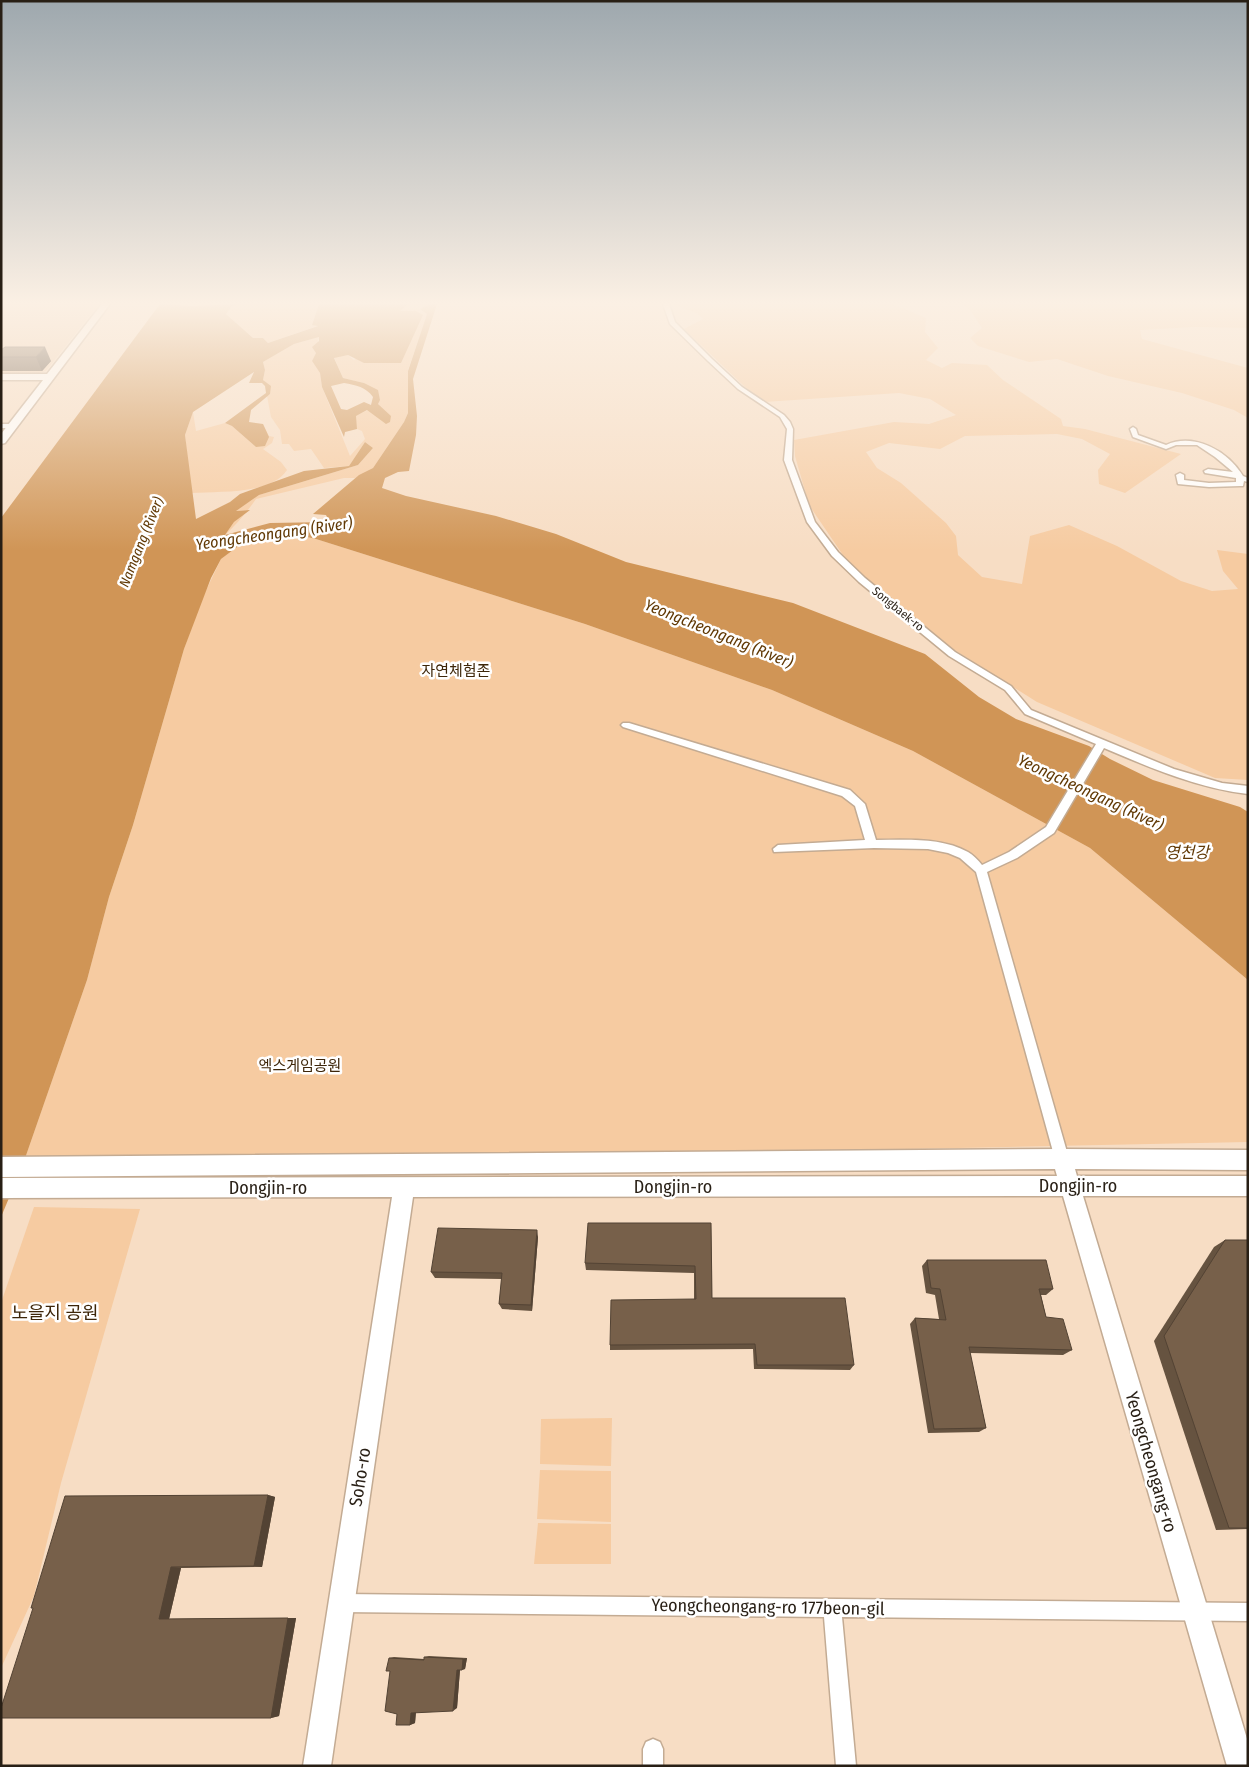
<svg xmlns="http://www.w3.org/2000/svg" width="1249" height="1767" viewBox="0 0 1249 1767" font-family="'Fira Sans Condensed','Noto Sans KR',sans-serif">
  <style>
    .built { fill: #efcfb1 }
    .green { fill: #f6cba1 }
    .water { fill: #d09556; fill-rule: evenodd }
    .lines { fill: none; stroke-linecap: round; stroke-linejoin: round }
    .street-casing { stroke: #c3ab93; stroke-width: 3 }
    .secondary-casing { stroke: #c3ab93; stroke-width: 3 }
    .street { fill: #fff; fill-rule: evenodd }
    .secondary { fill: #fff; fill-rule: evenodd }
    .wall { fill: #665340 }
    .shaded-wall { fill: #534334 }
    .building { fill: #77604a; stroke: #534334 }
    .labels { text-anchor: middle; stroke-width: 5; stroke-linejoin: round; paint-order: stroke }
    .far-street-label { font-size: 12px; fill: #281f15; stroke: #fff }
    .far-water-label { font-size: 14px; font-style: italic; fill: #613905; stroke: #fff }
    .park-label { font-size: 15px; fill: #3e2609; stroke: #fff }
    .water-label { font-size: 16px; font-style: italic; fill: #613905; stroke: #fff }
    .near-street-label { font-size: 18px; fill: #281f15; stroke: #fff }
    .near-park-label { font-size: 18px; fill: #3e2609; stroke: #fff }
  </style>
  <rect width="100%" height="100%" fill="#f7ddc4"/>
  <polygon class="built" points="1,304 99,304 46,371 39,373 1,374"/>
  <g class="green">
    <polygon points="239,304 319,304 312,325 320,325 268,343 263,338 253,338 226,314 232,306"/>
    <path d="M406 304H429L420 309 427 314 408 370V413L404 422 373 468 355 478H344L256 499C246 513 237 524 225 535L234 522 249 510 235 511 259 495 358 465 373 448 365 442 349 466 324 468 311 449 294 451 289 444H282L280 430 271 417 267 396 270 394 263 380 265 370 263 362 294 344 319 337 316 353 312 361 320 373 322 387 350 456 365 439 362 431 357 429 355 416 368 410H383L378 404 380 399 364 383 343 378 334 357 348 355 354 360 412 312 399 311Z"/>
    <polygon points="671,304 893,304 926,318 925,332 938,348 926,360 942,368 952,363 987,365 1003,380 1061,419 1063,426 1085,429 1181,454 1125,493 1099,484 1098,470 1110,454 1082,439 1057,434 965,436 940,449 889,443 866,452 877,468 901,483 946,523 956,536 958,555 982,577 1022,584 1030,536 1069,525 1117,546 1181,581 1212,591 1238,589 1223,571 1217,550 1248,554 1248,780 1215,778 1037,702 945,644 849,564 809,505 795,456 794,440 894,422 929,424 956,415 930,399 899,393 764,402 745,387 684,329 703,319 697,313"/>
    <polygon points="962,304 1248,304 1248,328 1195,327 1140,330 1142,339 1248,368 1248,418 1234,410 1182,393 1108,376 1057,359 1029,362 978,346 970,338 982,328 970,310"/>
    <path d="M193 412 196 431 225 423 232 426 256 447 263 424 269 436 274 437 272 443 263 449 281 462 287 470C271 495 219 491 191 493L185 435Z"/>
    <polygon points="266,534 298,535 316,539 585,624 772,690 913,751 1090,848 1248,980 1248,1142 22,1167 87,980 109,897 133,825 184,649 201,601 221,559 240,544"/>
    <polygon points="34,1207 140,1209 61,1483 34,1596 1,1668 1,1303"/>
    <polygon points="612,1418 611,1466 540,1464 541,1419"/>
    <polygon points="540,1470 611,1471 611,1522 537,1519"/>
    <polygon points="538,1523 611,1524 611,1564 534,1564"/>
  </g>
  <path class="water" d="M160 304 192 306 239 304 232 306 226 314 253 338H263L268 343 318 326 312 325 319 304H408L400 311H416L423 315 401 363H364L348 355 334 358 343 378 364 383 378 390 380 400 378 404 391 416 390 422 386 424 367 410 356 416 357 429 345 432 344 437 322 387 320 373 312 361 316 353 312 347 319 341V337L294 344 263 362 265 370 263 380 271 386 270 394 251 410 249 422 263 424 269 437 265 446 256 447 232 426 225 423 266 393 265 386 262 383H249L254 372 193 412 185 435 196 519 230 502 240 494 304 471 349 466 365 442 373 448 358 465 259 495 236 511 250 510 234 522 225 535 270 523 329 522 326 515 313 514 359 475 373 468 404 422 408 413V371L427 314 420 309 429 304H437L413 379 417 416 416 435 409 471 398 472 385 478 382 488 406 496 496 516 556 534 626 562 793 603 925 654 979 697 1016 719 1089 746 1110 759 1153 780 1240 807 1248 812V980L1090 848 913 751 772 690 585 624 316 539 298 535 266 534 241 544 221 559 211 578 184 649 133 825 109 897 87 980 22 1167 1 1217V518ZM344 383C356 385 366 387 373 397L371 405 364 402 347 410 341 409 331 386Z"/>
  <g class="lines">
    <g class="street-casing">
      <g id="street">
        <path d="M663 304H669L675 322 712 359 742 387 784 415 790 422 793 429 792 460 815 522 838 552 865 578 955 652 1011 686 1031 710 1174 769 1222 783 1248 786V794C1197 788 1151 768 1104 748L1054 833 1017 858 987 872 1069 1159 1067 1164 1062 1166 1057 1164 1055 1159 976 872 960 858 948 853 928 849 874 848 774 852 773 849 778 845 865 840 855 806 842 796 623 727 621 725 623 723H629L850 790 865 804 876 840C906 840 941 837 968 852 973 855 978 860 982 865L1009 852 1046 827 1096 744 1025 714 1005 690 949 656 859 582 832 556 807 522 784 460 787 429 780 417 738 389 708 361 670 324Z"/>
        <polygon points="1,424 13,424 16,426 13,428 1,428"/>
        <path d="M1133 427 1136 429 1138 435 1166 445C1194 432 1228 451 1243 476L1248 478V482L1244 481 1243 486H1240L1209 487 1178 484 1176 475 1180 473 1184 475V480L1209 483 1236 482V478L1205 473 1204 471 1208 469 1233 472 1215 457 1197 445H1176L1166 449 1133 437 1130 429Z"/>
        <polygon points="341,1594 1248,1603 1248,1621 842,1617 856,1766 836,1766 824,1617 341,1612 335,1609 332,1603 335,1597"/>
        <polygon points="653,1739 660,1742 663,1749 663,1766 643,1766 643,1749 646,1742"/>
      </g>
    </g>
    <g class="secondary-casing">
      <g id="secondary">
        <polygon points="102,304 110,304 5,443 1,444 1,434 43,380 1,380 1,374 47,374"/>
        <polygon points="1062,1149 1248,1150 1248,1170 1075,1169 1077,1176 1248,1176 1248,1196 1083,1196 1248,1742 1248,1766 1227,1766 1063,1196 413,1197 331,1766 303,1766 392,1197 1,1198 1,1178 1057,1176 1055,1169 1,1177 1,1157"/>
      </g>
    </g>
    <use href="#street" class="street"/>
    <use href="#secondary" class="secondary"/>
  </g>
  <g class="wall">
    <polygon points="5,347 51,361 42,371 2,371 1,369 1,350"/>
    <polygon points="711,1223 712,1298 854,1365 850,1370 754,1369 753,1349 610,1350 610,1345 694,1299 694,1273 586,1270 585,1263"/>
    <polygon points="538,1237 532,1311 502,1309 499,1304 502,1279 435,1278 431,1272"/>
    <polygon points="1225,1240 1248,1240 1248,1529 1216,1530 1154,1341 1214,1247"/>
    <polygon points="927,1260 1053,1289 1046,1295 1041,1295 1046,1317 1072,1350 1063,1355 970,1353 986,1428 979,1432 928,1433 910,1324 915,1318 939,1319 935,1295 926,1293 922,1266"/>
    <polygon points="268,1495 275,1497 262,1567 181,1568 169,1619 296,1618 279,1716 271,1718 33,1608"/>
    <polygon points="429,1656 467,1658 465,1669 460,1670 457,1708 416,1712 415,1723 410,1725 397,1714 389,1658 394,1657 424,1659 424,1657"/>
  </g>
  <g class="shaded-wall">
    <polygon points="45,347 51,361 42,371 36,357"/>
    <polygon points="537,1230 538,1237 532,1311 531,1305"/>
    <polygon points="268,1495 275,1497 262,1567 254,1566"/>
    <polygon points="171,1567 181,1568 169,1619 159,1619"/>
    <polygon points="288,1618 296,1618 279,1716 271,1718"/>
    <polygon points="467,1658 465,1669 462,1670 463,1659"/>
    <polygon points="460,1669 457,1708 453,1711 457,1670"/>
    <polygon points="416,1710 415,1723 410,1725 411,1713"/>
  </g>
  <g class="building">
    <polygon points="5,347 45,347 36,357 1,357 1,350"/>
    <polygon points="588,1223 711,1223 712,1298 845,1298 854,1365 757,1365 755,1344 610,1345 611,1300 696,1299 695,1266 585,1263"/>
    <polygon points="438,1228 537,1230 531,1305 499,1304 502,1273 431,1272"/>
    <polygon points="1225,1240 1248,1240 1248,1528 1229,1528 1164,1336"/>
    <polygon points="927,1260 1046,1260 1053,1289 1039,1289 1046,1317 1063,1319 1072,1350 969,1347 986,1428 934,1429 915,1318 946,1320 940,1289 931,1288"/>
    <polygon points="268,1495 254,1566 171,1567 159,1619 288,1618 271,1718 1,1718 1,1708 33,1608 31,1608 65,1496"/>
    <polygon points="424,1657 463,1659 462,1670 457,1670 453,1711 411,1713 410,1725 396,1725 397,1714 385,1711 390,1671 386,1671 389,1658 424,1660"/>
  </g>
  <linearGradient id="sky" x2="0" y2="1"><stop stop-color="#9ea8ae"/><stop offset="0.55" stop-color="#fbf0e4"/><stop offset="1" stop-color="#fbf0e4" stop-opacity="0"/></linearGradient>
  <rect width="1249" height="551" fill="url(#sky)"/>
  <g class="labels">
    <g class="far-street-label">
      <text transform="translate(898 609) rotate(39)" y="4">Songbaek-ro</text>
    </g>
    <g class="far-water-label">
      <text transform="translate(141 542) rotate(-68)" y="5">Namgang (River)</text>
    </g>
    <g class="park-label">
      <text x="456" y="676">자연체험존</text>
      <text x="300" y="1071">엑스게임공원</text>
    </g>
    <g class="water-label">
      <text transform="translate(274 533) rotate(-8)" y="6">Yeongcheongang (River)</text>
      <text transform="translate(719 633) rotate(22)" y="6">Yeongcheongang (River)</text>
      <text transform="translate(1091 792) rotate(25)" y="6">Yeongcheongang (River)</text>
      <text x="1187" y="858">영천강</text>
    </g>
    <g class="near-street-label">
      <text x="1078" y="1192">Dongjin-ro</text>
      <text x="673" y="1193">Dongjin-ro</text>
      <text x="268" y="1194">Dongjin-ro</text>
      <text transform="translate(1151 1462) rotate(74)" y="6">Yeongcheongang-ro</text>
      <text transform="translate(360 1477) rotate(-81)" y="6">Soho-ro</text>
      <text transform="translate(768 1607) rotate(1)" y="6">Yeongcheongang-ro 177beon-gil</text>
    </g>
    <g class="near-park-label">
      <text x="55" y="1319">노을지 공원</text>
    </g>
  </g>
  <rect width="1249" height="1767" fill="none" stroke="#281f15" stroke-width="5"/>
</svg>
